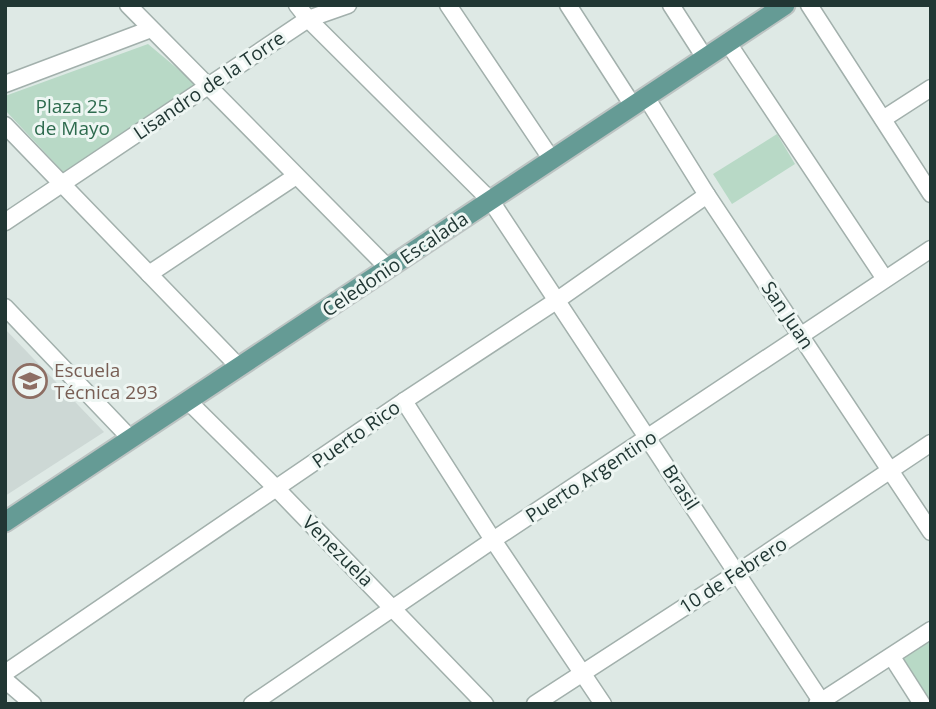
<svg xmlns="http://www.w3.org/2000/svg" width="936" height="709" viewBox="0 0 936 709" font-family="'Open Sans',sans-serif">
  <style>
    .built { fill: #cdd8d5 }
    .green { fill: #b8d9c6 }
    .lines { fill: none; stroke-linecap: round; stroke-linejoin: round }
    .minor-casing { stroke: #a2b0ac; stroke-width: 19 }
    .major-casing { stroke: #bcc3c2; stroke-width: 23 }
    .minor { stroke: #fff; stroke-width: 16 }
    .major { stroke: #659b95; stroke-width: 19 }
    .labels { text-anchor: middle; stroke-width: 6; stroke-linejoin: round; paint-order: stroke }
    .street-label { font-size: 19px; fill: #213734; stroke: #eef6f3 }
    .park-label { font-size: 19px; fill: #2e6b4e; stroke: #eef6f3 }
    .education-label { font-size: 19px; fill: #785e54; stroke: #eef6f3; text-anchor: start }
  </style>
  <rect width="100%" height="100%" fill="#dee9e5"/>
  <polygon class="built" points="5,329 104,432 5,496"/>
  <g class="green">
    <polygon points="148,44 197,85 65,174 5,110 5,96"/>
    <polygon points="777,134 795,164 732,204 713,174"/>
    <polygon points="931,640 931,704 928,704 900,660"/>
  </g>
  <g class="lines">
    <g class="minor-casing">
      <g id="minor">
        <polyline points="128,5 388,268"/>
        <polyline points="297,5 308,19 491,201 823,704"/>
        <polyline points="448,5 552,160"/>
        <polyline points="568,5 633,106"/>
        <polyline points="671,5 705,58"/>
        <polyline points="809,5 931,194"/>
        <polyline points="728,43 885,279"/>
        <polyline points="5,84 151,29"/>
        <polyline points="646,97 707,195 931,532"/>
        <polyline points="883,119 931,88"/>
        <polyline points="5,125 239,367"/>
        <polyline points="5,222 308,19 348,5"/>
        <polyline points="149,274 296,176"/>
        <polyline points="5,307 131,439"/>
        <polyline points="188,401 276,488 485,704"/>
        <polyline points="404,401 493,540 603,704"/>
        <polyline points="892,657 922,704"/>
        <polyline points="5,673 404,401 556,301 707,195"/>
        <polyline points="5,680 33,704"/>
        <polyline points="252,704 493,540 931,249"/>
        <polyline points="535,704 737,573 931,443"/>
        <polyline points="817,704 931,630"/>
      </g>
    </g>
    <g class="major-casing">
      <polyline id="major" points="5,522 785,5"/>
    </g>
    <use href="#minor" class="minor"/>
    <use href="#major" class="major"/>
  </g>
  <defs>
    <g id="school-ring" transform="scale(1.75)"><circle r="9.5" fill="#eef6f3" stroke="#8d6e63" stroke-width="1.5"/><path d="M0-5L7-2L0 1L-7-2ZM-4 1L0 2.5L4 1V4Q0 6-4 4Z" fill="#8d6e63"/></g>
  </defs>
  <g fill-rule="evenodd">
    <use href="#school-ring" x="30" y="381"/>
  </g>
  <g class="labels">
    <g class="street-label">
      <text transform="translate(209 85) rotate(-34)" y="7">Lisandro de la Torre</text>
      <text transform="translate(395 264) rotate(-34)" y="7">Celedonio Escalada</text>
      <text transform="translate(788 315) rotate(56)" y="7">San Juan</text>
      <text transform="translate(356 434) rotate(-35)" y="7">Puerto Rico</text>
      <text transform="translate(591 476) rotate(-33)" y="7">Puerto Argentino</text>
      <text transform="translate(681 487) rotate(57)" y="7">Brasil</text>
      <text transform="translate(338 551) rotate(45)" y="7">Venezuela</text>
      <text transform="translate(733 575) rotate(-33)" y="7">10 de Febrero</text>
    </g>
    <g class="park-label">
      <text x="72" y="113">Plaza 25<tspan x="72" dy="22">de Mayo</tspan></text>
    </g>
    <g class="education-label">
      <text x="54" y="377">Escuela<tspan x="54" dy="22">Técnica 293</tspan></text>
    </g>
  </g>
  <rect width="936" height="709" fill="none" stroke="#213734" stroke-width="14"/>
</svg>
